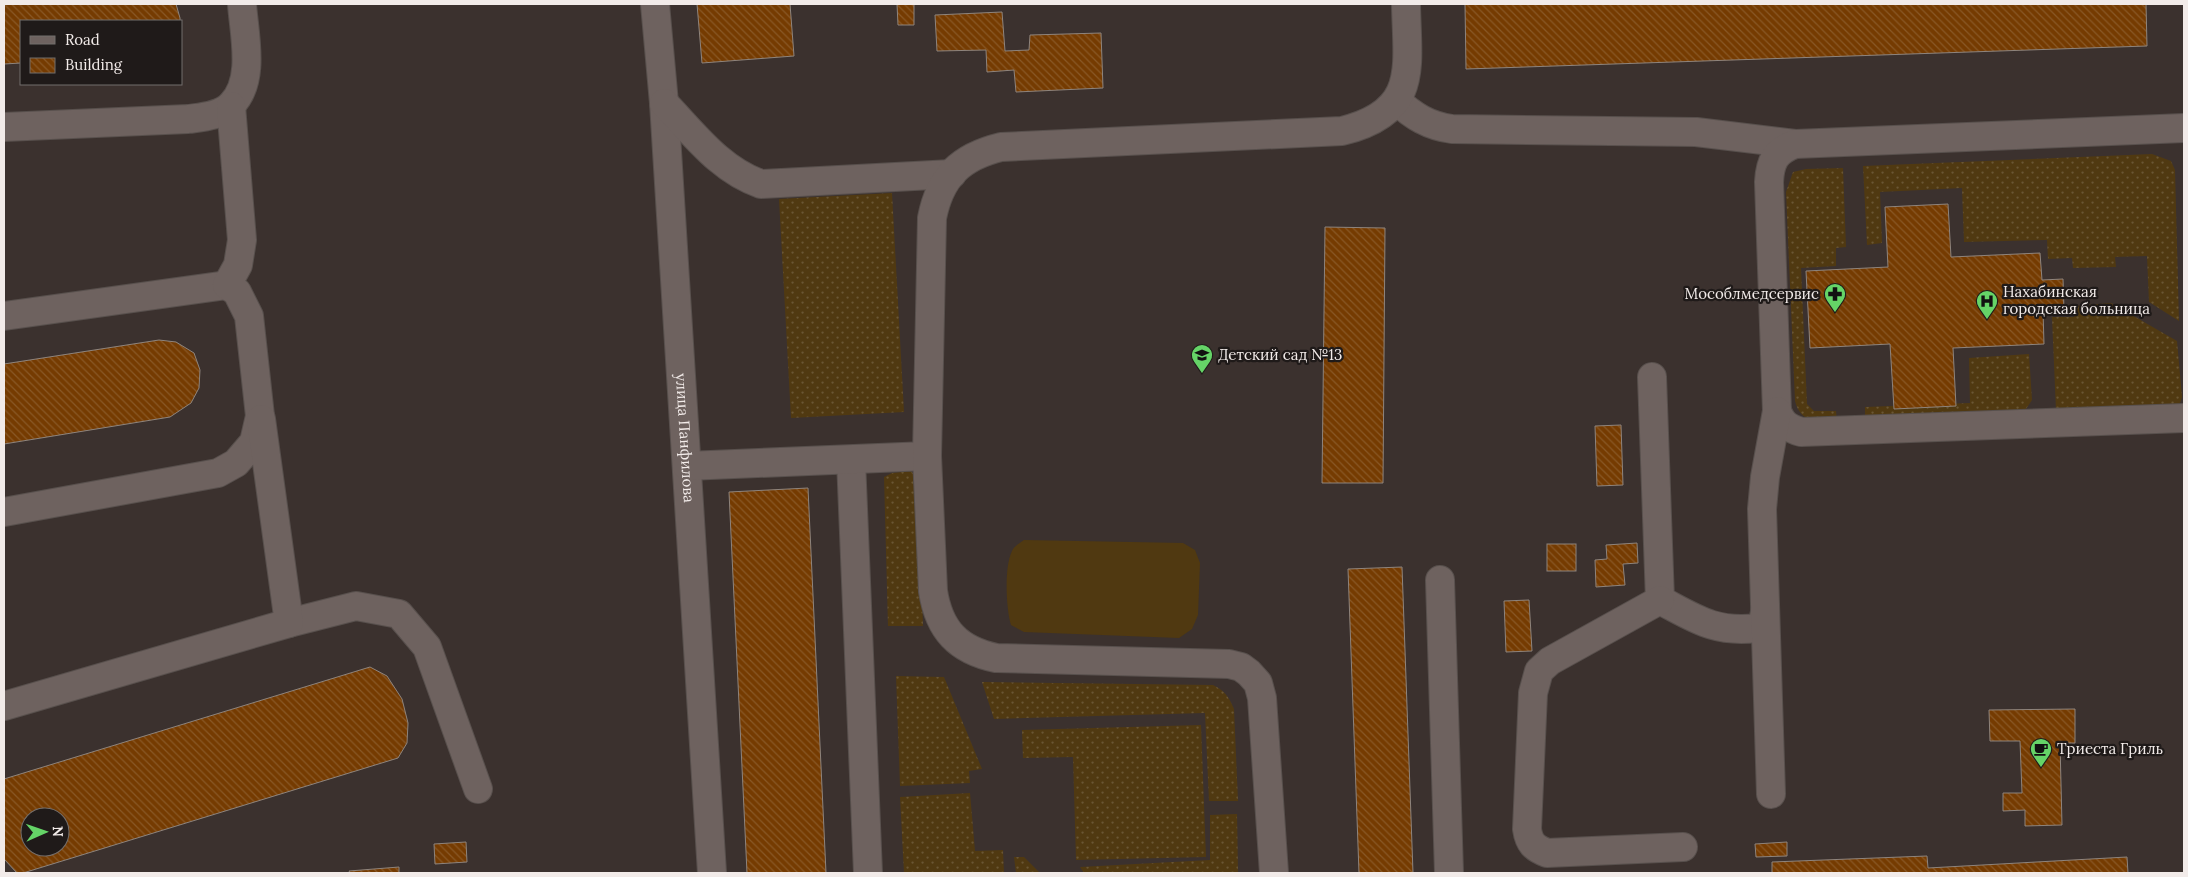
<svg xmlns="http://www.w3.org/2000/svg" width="2188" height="877" viewBox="0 0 2188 877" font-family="Lora,serif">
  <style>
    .grass { fill: url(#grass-dots) }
    .garden { fill: #503911 }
    .building { fill: url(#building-back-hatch); stroke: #8e847d; fill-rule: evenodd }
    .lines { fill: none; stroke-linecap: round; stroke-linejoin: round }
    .minor-casing { stroke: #58504d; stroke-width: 30 }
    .minor { stroke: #6e625f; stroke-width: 28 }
    .labels { text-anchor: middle; stroke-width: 4.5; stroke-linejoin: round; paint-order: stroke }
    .poi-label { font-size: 15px; fill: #f2ebe9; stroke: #1f1a19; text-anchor: start }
    .street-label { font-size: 15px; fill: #f2ebe9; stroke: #1f1a19 }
  </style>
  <defs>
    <pattern id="grass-dots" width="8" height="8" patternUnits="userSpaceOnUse" patternTransform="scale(1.25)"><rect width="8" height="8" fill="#503911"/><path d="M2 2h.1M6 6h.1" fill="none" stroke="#6a5634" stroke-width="1.8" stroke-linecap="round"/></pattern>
    <pattern id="building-back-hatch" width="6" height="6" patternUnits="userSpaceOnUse" patternTransform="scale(1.25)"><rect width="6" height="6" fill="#753b01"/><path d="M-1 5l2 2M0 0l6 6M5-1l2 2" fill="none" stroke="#895826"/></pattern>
  </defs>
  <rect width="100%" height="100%" fill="#3b312e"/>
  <g class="grass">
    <polygon points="2152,154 2171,161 2175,170 2179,321 2149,302 2147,256 2115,257 2116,267 2073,268 2072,258 2048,259 2047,240 1964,242 1962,188 1880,192 1882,243 1867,245 1863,166"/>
    <path d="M1843 168 1846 247 1836 248V266L1801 268 1807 404 1814 411H1836L1837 422C1817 420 1801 424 1795 401L1786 192 1793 172 1806 169Z"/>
    <polygon points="892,193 904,412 791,418 779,199"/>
    <polygon points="2111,303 2177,341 2182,397 2179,406 2056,411 2052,317 2074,317 2074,306"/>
    <polygon points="2029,354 2032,400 2026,409 2015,414 1865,421 1865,407 1970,403 1969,358"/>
    <polygon points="911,471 918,479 923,626 888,626 884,477 892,473"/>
    <polygon points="896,676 944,677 982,769 969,771 970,783 900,786"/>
    <path d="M982 682 1213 685C1225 691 1229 697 1234 709L1238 801H1209L1205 713 994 719Z"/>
    <polygon points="1201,725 1206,857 1076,860 1073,757 1023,758 1022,730"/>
    <polygon points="970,793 975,851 1003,850 1004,873 904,873 900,797"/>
    <polygon points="1237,814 1238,873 1084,873 1080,867 1210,860 1210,815"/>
    <polygon points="1014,857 1024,857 1040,873 1016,873"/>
  </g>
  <path class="garden" d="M1024 540 1183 543 1195 550 1200 563 1198 615 1192 629 1179 638 1024 632 1011 625C1006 609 1004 567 1012 551 1014 546 1020 543 1024 540Z"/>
  <g class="building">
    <polygon points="4,4 176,4 180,18 180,21 21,21 21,63 4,64"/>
    <polygon points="697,4 790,4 794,56 702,63"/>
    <polygon points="897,4 914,4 914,25 898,25"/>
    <polygon points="1465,4 2146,4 2147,46 1466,69"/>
    <polygon points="1002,12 1005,51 1029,50 1030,35 1101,33 1103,88 1016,92 1014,70 987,72 986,50 937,51 935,15"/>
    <polygon points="1948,204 1951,257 2040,253 2042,280 2063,279 2064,310 2043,311 2044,344 1953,348 1956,406 1894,409 1890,344 1810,348 1806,271 1888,267 1885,207"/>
    <polygon points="1325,227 1385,228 1383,483 1322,483"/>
    <polygon points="159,340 176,342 194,353 200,370 199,388 191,403 170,417 4,444 4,364"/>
    <polygon points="1621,425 1623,485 1597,486 1595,426"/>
    <polygon points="808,488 826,873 747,873 729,492"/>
    <polygon points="1637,543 1638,563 1623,564 1625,585 1596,587 1595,560 1607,559 1606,545"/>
    <rect x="1547" y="544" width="29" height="27"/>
    <polygon points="1402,567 1413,873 1359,873 1348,569"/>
    <polygon points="1529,600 1532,651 1506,652 1504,601"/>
    <path d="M370 667 387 676 402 699 408 723 407 743 398 758 23 873H17L4 859V779ZM30 817H60V847H30Z"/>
    <polygon points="2075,709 2075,743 2060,743 2062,825 2025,826 2025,810 2003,811 2003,793 2022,793 2020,741 1990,741 1989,710"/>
    <polygon points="466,842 467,862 435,864 434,844"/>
    <polygon points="1787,842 1787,856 1756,857 1755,844"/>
    <polygon points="1927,856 1928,868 2127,857 2128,873 1772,873 1772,862"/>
    <polygon points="399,867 399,873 350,873 349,871"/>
  </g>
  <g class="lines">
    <g class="minor-casing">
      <g id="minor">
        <path id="s1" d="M655 4 664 103 712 873"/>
        <path d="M1397 101C1413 116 1429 126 1452 129L1696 132 1795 144"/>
        <path d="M664 103C694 134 720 170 761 184L952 174"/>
        <path d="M4 127 188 119C202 117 221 116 231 105 256 81 244 34 242 4"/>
        <path d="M2184 128 1795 144C1775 151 1770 162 1769 182L1777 411C1782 424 1788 428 1801 432L2184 418"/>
        <polyline points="4,316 227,285"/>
        <path d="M1652 377 1660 600C1696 619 1715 633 1757 628L1763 622 1765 612"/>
        <polyline points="851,460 868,873"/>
        <polyline points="687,466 927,456"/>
        <polyline points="4,512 218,473 236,463 254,442 260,416 249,316 237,292 227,285 238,265 242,240 231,106"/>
        <polyline points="1440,580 1449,873"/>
        <path d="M1660 600 1550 661 1539 671 1533 693 1527 829C1529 843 1534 848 1547 853L1683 847"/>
        <polyline points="289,623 356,606 399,614 427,647 478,789"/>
        <polyline points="4,706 289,623 261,419"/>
        <polyline points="1771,794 1762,509 1765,477 1777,411"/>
        <path d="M1274 873 1262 698 1258 683 1249 673 1241 667 1229 664 996 658C958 650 939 630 933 591L927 456 932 218C940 177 960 157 1001 147L1342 131C1420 112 1407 67 1406 4"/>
      </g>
    </g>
    <use href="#minor" class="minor"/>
  </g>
  <defs>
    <g id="pharmacy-pin" transform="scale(1.125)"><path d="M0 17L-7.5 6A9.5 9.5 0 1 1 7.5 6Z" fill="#65d467" stroke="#1f1a19"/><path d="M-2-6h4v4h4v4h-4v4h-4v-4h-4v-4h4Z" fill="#111"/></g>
    <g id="hospital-pin" transform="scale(1.125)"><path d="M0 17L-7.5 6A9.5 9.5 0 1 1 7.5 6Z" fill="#65d467" stroke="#1f1a19"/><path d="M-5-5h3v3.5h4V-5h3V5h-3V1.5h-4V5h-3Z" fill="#111"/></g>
    <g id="school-pin" transform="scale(1.125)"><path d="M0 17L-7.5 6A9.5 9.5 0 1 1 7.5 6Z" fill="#65d467" stroke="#1f1a19"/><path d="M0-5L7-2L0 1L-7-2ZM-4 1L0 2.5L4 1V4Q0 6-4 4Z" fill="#111"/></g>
    <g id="cafe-pin" transform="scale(1.125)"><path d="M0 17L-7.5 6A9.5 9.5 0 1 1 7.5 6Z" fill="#65d467" stroke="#1f1a19"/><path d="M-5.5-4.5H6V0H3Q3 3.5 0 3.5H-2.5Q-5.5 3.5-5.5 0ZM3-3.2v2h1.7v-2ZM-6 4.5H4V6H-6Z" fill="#111"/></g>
  </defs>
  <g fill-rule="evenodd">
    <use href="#pharmacy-pin" x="1835" y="294"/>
    <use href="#hospital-pin" x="1987" y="301"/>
    <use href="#school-pin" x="1202" y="355"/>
    <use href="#cafe-pin" x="2041" y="749"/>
  </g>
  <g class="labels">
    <g class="poi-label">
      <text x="2003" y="297">Нахабинская<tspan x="2003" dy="17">городская больница</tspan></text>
      <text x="1819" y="299" text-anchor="end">Мособлмедсервис</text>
      <text x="1218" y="360">Детский сад №13</text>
      <text x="2057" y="754">Триеста Гриль</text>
    </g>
    <g class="street-label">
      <text dy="5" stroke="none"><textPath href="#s1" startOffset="435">улица Панфилова</textPath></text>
    </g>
  </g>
  <rect width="2188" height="877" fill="none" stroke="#f2ebe9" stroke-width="10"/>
  <rect x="20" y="20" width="162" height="65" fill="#1f1a19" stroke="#736e6c"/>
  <rect x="30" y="36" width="25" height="8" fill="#6e625f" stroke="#736e6c"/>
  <text x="65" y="45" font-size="15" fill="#f2ebe9">Road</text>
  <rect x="30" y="58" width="25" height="15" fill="url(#building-back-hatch)" stroke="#736e6c"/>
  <text x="65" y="70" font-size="15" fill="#f2ebe9">Building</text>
  <g transform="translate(45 832) rotate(88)"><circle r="24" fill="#1f1a19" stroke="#736e6c"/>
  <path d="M0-4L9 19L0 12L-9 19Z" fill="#65d467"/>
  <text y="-8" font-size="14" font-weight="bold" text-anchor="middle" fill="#f2ebe9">N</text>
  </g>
</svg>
